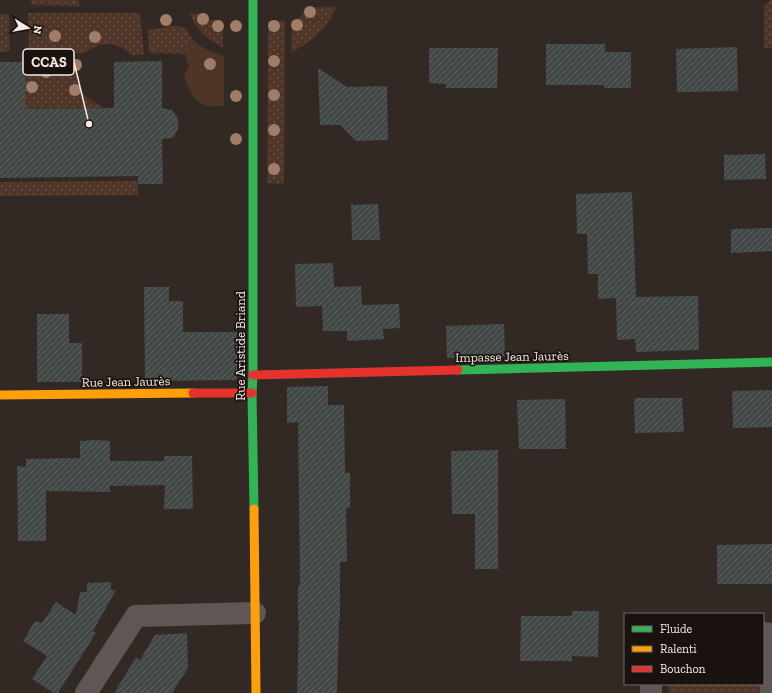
<svg xmlns="http://www.w3.org/2000/svg" width="772" height="693" viewBox="0 0 772 693" font-family="'Zilla Slab',serif">
  <style>
    .grass { fill: url(#grass-dots) }
    .garden { fill: #4e3527 }
    .building { fill: url(#building-hatch) }
    .lines { fill: none; stroke-linecap: round; stroke-linejoin: round }
    .street { stroke: #5e5753; stroke-width: 22 }
    .fast { stroke: #30b455; stroke-width: 9 }
    .slow { stroke: #ff9f0a; stroke-width: 9 }
    .jam { stroke: #e5322d; stroke-width: 9 }
    .tree { fill: #9f7d69 }
    .labels { text-anchor: middle; stroke-width: 3.5; stroke-linejoin: round; paint-order: stroke }
    .street-label { font-size: 13px; fill: #f6eae4; stroke: #1a120e }
    .leader { fill: none; stroke: #f6eae4; stroke-width: 1.5 }
    .callout-dot { fill: #f6eae4; stroke: #1a120e; stroke-width: 1.5 }
    .callout { fill: #1a120e; stroke: #f6eae4; stroke-width: 1.5 }
    .callout-label { font-size: 14px; text-anchor: middle; font-weight: bold; fill: #f6eae4 }
  </style>
  <defs>
    <pattern id="grass-dots" width="8" height="8" patternUnits="userSpaceOnUse"><rect width="8" height="8" fill="#4e3527"/><path d="M2 2h.1M6 6h.1" fill="none" stroke="#685246" stroke-width="1.8" stroke-linecap="round"/></pattern>
    <pattern id="building-hatch" width="6" height="6" patternUnits="userSpaceOnUse"><rect width="6" height="6" fill="#414846"/><path d="M-1 1l2-2M0 6l6-6M5 7l2-2" fill="none" stroke="#5d6361"/></pattern>
  </defs>
  <rect width="100%" height="100%" fill="#322924"/>
  <g class="grass">
    <polygon points="31,0 79,0 79,6 31,5"/>
    <polygon points="771,0 772,0 772,48 764,48 764,7"/>
    <path d="M305 7H337L325 27 310 41 291 53 292 20C301 19 303 15 305 7Z"/>
    <path d="M28 13H140L144 54C141 54 135 56 131 55 129 54 126 50 124 49 110 40 96 44 85 53L31 54 29 53Z"/>
    <polygon points="0,14 9,14 10,50 6,52 0,52"/>
    <path d="M190 14H207V20H222L223 47C208 40 196 30 190 14Z"/>
    <polygon points="268,21 285,21 284,184 267,183"/>
    <polygon points="172,26 185,27 191,37 185,54 149,53 148,30"/>
    <path d="M25 59H81C80 64 77 69 77 74 75 92 91 101 105 108L25 109Z"/>
    <polygon points="138,181 138,195 0,196 0,182"/>
    <polygon points="669,684 763,684 766,693 669,693"/>
  </g>
  <path class="garden" d="M191 37C199 48 211 51 224 56V106C218 106 213 107 208 106 194 103 187 87 184 75L189 67 185 54Z"/>
  <g class="building">
    <polygon points="546,44 605,44 605,52 631,52 631,88 604,88 604,85 546,85"/>
    <polygon points="737,47 738,91 677,92 676,49"/>
    <polygon points="429,48 498,48 497,88 446,88 446,84 429,83"/>
    <polygon points="162,61 162,108 172,110 178,118 178,129 173,138 162,139 163,184 138,184 138,176 0,178 0,62 25,62 25,109 114,108 114,62"/>
    <polygon points="318,68 347,87 387,86 388,140 356,141 340,125 320,125"/>
    <polygon points="765,154 766,179 724,180 724,155"/>
    <polygon points="632,192 636,297 698,296 699,350 636,352 635,339 617,340 616,298 598,299 598,274 588,274 587,234 577,234 576,194"/>
    <polygon points="378,204 380,240 352,240 351,205"/>
    <polygon points="772,228 772,251 731,253 731,229"/>
    <polygon points="333,263 334,287 361,286 362,305 399,304 400,328 383,329 384,339 347,341 347,331 323,331 322,306 296,307 295,264"/>
    <polygon points="144,287 169,287 169,301 183,301 183,332 237,332 237,380 145,381"/>
    <polygon points="37,314 69,314 69,343 82,343 82,382 37,382"/>
    <polygon points="504,324 505,356 447,358 446,326"/>
    <polygon points="328,386 328,405 344,405 345,473 350,473 350,508 346,508 347,561 340,562 340,620 339,620 337,693 297,693 299,620 298,620 298,585 300,585 298,422 287,423 287,387"/>
    <polygon points="772,390 772,427 733,428 732,391"/>
    <polygon points="634,398 682,398 684,432 635,433"/>
    <polygon points="565,399 566,449 519,449 517,400"/>
    <polygon points="94,440 110,441 110,461 164,461 164,456 192,456 193,509 164,509 165,485 110,486 110,492 46,491 46,541 18,541 17,466 26,467 26,459 80,458 80,441"/>
    <polygon points="498,450 498,569 475,569 475,514 452,514 451,451"/>
    <polygon points="772,544 772,584 717,584 717,545"/>
    <polygon points="111,582 111,590 116,590 93,631 96,633 58,693 54,693 32,679 47,656 23,641 35,621 42,623 56,602 76,615 80,592 87,592 87,583"/>
    <polygon points="572,611 599,611 598,657 572,656 572,661 520,661 521,616 572,616"/>
    <polygon points="187,633 188,668 172,693 114,693 136,657 140,660 155,635"/>
  </g>
  <g class="lines">
    <g class="street">
      <polyline points="763,633 772,634 771,693"/>
      <polyline points="86,693 136,616 255,613"/>
      <polyline points="651,693 651,684"/>
    </g>
    <g class="fast">
      <polyline points="253,0 253,375 252,393 254,509"/>
      <polyline points="458,370 772,362"/>
    </g>
    <g class="slow">
      <polyline points="0,395 193,393"/>
      <polyline points="254,509 256,693"/>
    </g>
    <g class="jam">
      <polyline points="253,375 458,370"/>
      <polyline points="193,393 252,393"/>
    </g>
  </g>
  <g class="tree">
    <circle cx="310" cy="12" r="6"/>
    <circle cx="203" cy="19" r="6"/>
    <circle cx="166" cy="20" r="6"/>
    <circle cx="297" cy="25" r="6"/>
    <circle cx="218" cy="26" r="6"/>
    <circle cx="236" cy="26" r="6"/>
    <circle cx="274" cy="26" r="6"/>
    <circle cx="55" cy="36" r="6"/>
    <circle cx="95" cy="37" r="6"/>
    <circle cx="274" cy="61" r="6"/>
    <circle cx="210" cy="64" r="6"/>
    <circle cx="76" cy="65" r="6"/>
    <circle cx="46" cy="72" r="6"/>
    <circle cx="32" cy="87" r="6"/>
    <circle cx="75" cy="90" r="6"/>
    <circle cx="274" cy="95" r="6"/>
    <circle cx="236" cy="96" r="6"/>
    <circle cx="274" cy="130" r="6"/>
    <circle cx="236" cy="139" r="6"/>
    <circle cx="274" cy="169" r="6"/>
  </g>
  <g class="labels">
    <g class="street-label">
      <text transform="translate(240 346) rotate(-90)" y="5">Rue Aristide Briand</text>
      <text transform="translate(512 356) rotate(-1)" y="5">Impasse Jean Jaurès</text>
      <text transform="translate(126 381) rotate(-1)" y="5">Rue Jean Jaurès</text>
    </g>
  </g>
  <path class="leader" d="M89 124L74 62"/>
  <circle class="callout-dot" cx="89" cy="124" r="4"/>
  <rect class="callout" x="23" y="49" width="51" height="26" rx="4"/>
  <g class="callout-label">
    <text x="49" y="67">CCAS</text>
  </g>
  <rect x="624" y="613" width="140" height="72" fill="#1a120e" stroke="#726864"/>
  <rect x="632" y="626" width="20" height="6" fill="#30b455" stroke="#726864"/>
  <text x="660" y="633" font-size="12" fill="#f6eae4">Fluide</text>
  <rect x="632" y="646" width="20" height="6" fill="#ff9f0a" stroke="#726864"/>
  <text x="660" y="653" font-size="12" fill="#f6eae4">Ralenti</text>
  <rect x="632" y="666" width="20" height="6" fill="#e5322d" stroke="#726864"/>
  <text x="660" y="673" font-size="12" fill="#f6eae4">Bouchon</text>
  <g transform="translate(28 28) rotate(101)" stroke="#1a120e" stroke-width="3" paint-order="stroke">
  <path d="M0-3L7 15L0 10L-7 15Z" fill="#f6eae4"/>
  <text y="-6" font-size="11" font-weight="bold" text-anchor="middle" fill="#f6eae4">N</text>
  </g>
</svg>
